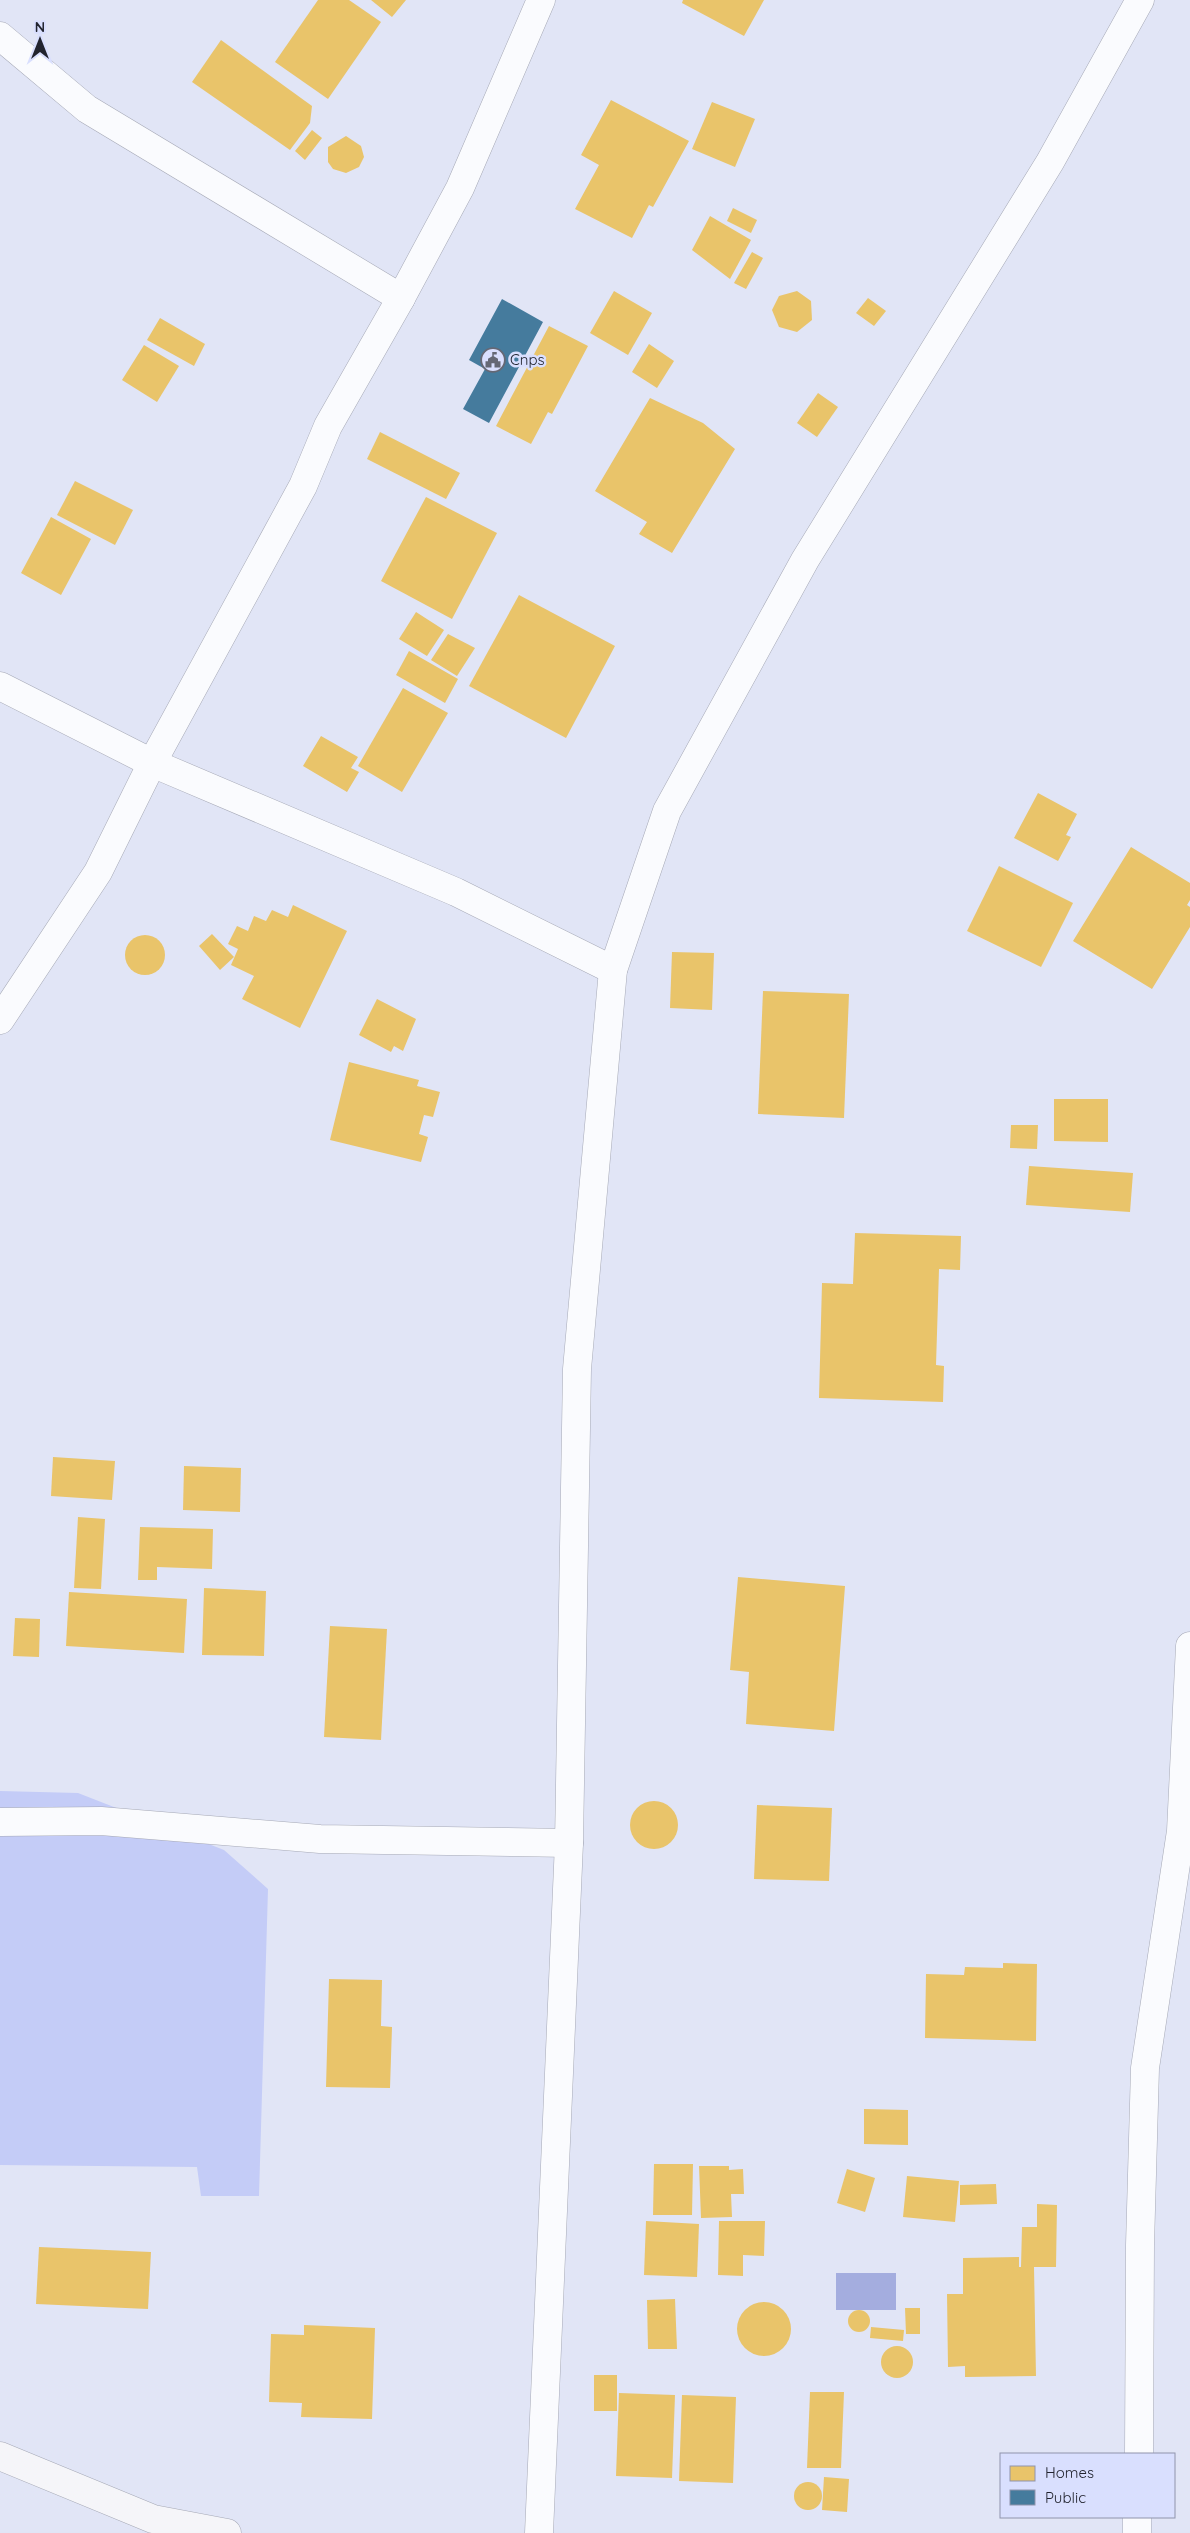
<svg xmlns="http://www.w3.org/2000/svg" width="1190" height="2533" viewBox="0 0 1190 2533" font-family="Quicksand,sans-serif">
  <style>
    .green { fill: #c4ccf7 }
    .water { fill: #a4addf }
    .homes { fill: #e9c46a }
    .public { fill: #457b9d }
    .lines { fill: none; stroke-linecap: round; stroke-linejoin: round }
    .street-casing { stroke: #a6a9b6; stroke-width: 29 }
    .secondary-casing { stroke: #a6a9b6; stroke-width: 29 }
    .street { stroke: #fafbfe; stroke-width: 28 }
    .secondary { stroke: #f5f5f9; stroke-width: 28 }
    .labels { text-anchor: middle; stroke-width: 5; stroke-linejoin: round; paint-order: stroke }
    .poi-label { font-size: 15px; fill: #22242f; stroke: #d9dffe; text-anchor: start }
  </style>
  <rect width="100%" height="100%" fill="#e1e5f6"/>
  <polygon class="green" points="0,1791 78,1793 224,1850 268,1889 259,2196 201,2196 197,2167 0,2165"/>
  <rect class="water" x="836" y="2273" width="60" height="37"/>
  <g class="homes">
    <polygon points="318,0 349,0 381,22 328,99 275,62"/>
    <polygon points="371,0 406,0 392,17"/>
    <polygon points="683,0 764,0 744,36 682,3"/>
    <polygon points="221,40 312,106 310,123 290,150 192,82"/>
    <polygon points="611,100 689,141 653,207 649,205 632,238 575,209 599,165 581,155"/>
    <polygon points="712,102 755,119 735,167 692,149"/>
    <polygon points="312,130 322,138 305,160 295,151"/>
    <polygon points="346,136 361,146 364,157 359,167 346,173 333,169 328,162 328,147"/>
    <polygon points="733,208 757,220 751,233 727,221"/>
    <polygon points="710,216 751,240 730,279 692,250"/>
    <polygon points="752,252 763,258 746,289 734,283"/>
    <polygon points="614,291 652,313 628,355 590,333"/>
    <polygon points="797,291 811,301 812,320 797,332 779,327 772,310 779,296"/>
    <polygon points="868,298 886,311 874,326 856,313"/>
    <polygon points="160,318 205,344 194,366 147,340"/>
    <polygon points="549,326 588,346 552,414 548,412 531,444 496,426"/>
    <polygon points="649,344 674,361 657,388 632,372"/>
    <polygon points="144,345 179,366 157,402 122,380"/>
    <polygon points="818,393 838,407 817,437 797,423"/>
    <polygon points="650,398 703,423 735,449 672,553 639,534 647,522 595,491"/>
    <polygon points="380,432 460,473 446,499 367,459"/>
    <polygon points="75,481 133,510 115,545 57,515"/>
    <polygon points="426,497 497,533 452,619 381,581"/>
    <polygon points="51,517 91,539 61,595 21,573"/>
    <polygon points="519,595 615,646 566,738 469,686"/>
    <polygon points="416,612 444,630 427,656 399,639"/>
    <polygon points="448,634 475,648 457,676 431,660"/>
    <polygon points="409,651 458,679 445,703 396,675"/>
    <polygon points="403,688 448,713 402,792 358,766"/>
    <polygon points="321,736 358,757 351,768 359,772 347,792 303,766"/>
    <polygon points="1038,793 1077,814 1066,835 1071,837 1058,861 1014,838"/>
    <polygon points="1131,847 1190,883 1190,900 1187,905 1190,907 1190,927 1152,989 1073,941"/>
    <polygon points="999,866 1073,903 1041,967 967,931"/>
    <polygon points="293,905 347,931 300,1028 242,999 254,976 231,965 238,949 228,944 237,926 248,931 254,916 266,921 272,910 288,917"/>
    <polygon points="212,934 234,957 220,970 199,946"/>
    <circle cx="145" cy="955" r="20"/>
    <polygon points="672,952 714,953 712,1010 670,1008"/>
    <polygon points="763,991 849,994 844,1118 758,1114"/>
    <polygon points="377,999 416,1019 403,1051 394,1046 391,1052 359,1035"/>
    <polygon points="349,1062 419,1080 417,1086 440,1092 433,1117 424,1115 419,1134 428,1137 421,1162 330,1140"/>
    <polygon points="1054,1099 1108,1099 1108,1142 1054,1141"/>
    <polygon points="1011,1125 1038,1125 1037,1149 1010,1148"/>
    <polygon points="1029,1166 1133,1173 1130,1212 1026,1205"/>
    <polygon points="855,1233 961,1236 960,1270 939,1269 936,1365 944,1366 943,1402 819,1398 822,1283 853,1284"/>
    <polygon points="53,1457 115,1461 112,1500 51,1496"/>
    <polygon points="184,1466 241,1468 240,1512 183,1510"/>
    <polygon points="78,1517 105,1519 101,1589 74,1588"/>
    <polygon points="140,1527 213,1529 212,1569 157,1567 157,1580 138,1580"/>
    <polygon points="738,1577 845,1586 834,1731 746,1724 749,1672 730,1670"/>
    <polygon points="204,1588 266,1591 264,1656 202,1655"/>
    <polygon points="69,1592 187,1599 184,1653 66,1646"/>
    <polygon points="15,1618 40,1619 39,1657 13,1656"/>
    <polygon points="330,1626 387,1629 381,1740 324,1737"/>
    <circle cx="654" cy="1825" r="24"/>
    <polygon points="757,1805 832,1808 829,1881 754,1879"/>
    <polygon points="1003,1963 1037,1964 1036,2041 925,2038 926,1974 964,1975 965,1967 1003,1968"/>
    <polygon points="329,1979 382,1980 381,2026 392,2027 390,2088 326,2087"/>
    <polygon points="864,2109 908,2110 908,2145 864,2144"/>
    <polygon points="654,2164 693,2164 692,2215 653,2215"/>
    <polygon points="699,2166 729,2166 729,2170 743,2169 744,2194 731,2194 732,2217 701,2218"/>
    <polygon points="847,2169 875,2178 865,2212 837,2203"/>
    <polygon points="907,2176 959,2181 955,2222 903,2217"/>
    <polygon points="996,2184 997,2204 960,2205 960,2185"/>
    <polygon points="1037,2204 1057,2205 1056,2267 1034,2267 1036,2376 965,2377 965,2366 948,2367 947,2294 963,2294 963,2258 1019,2257 1019,2267 1021,2267 1022,2227 1037,2227"/>
    <polygon points="646,2221 699,2224 697,2277 644,2275"/>
    <polygon points="719,2221 765,2221 764,2256 743,2255 743,2276 718,2275"/>
    <polygon points="39,2247 151,2252 148,2309 36,2304"/>
    <polygon points="675,2299 677,2349 648,2349 647,2300"/>
    <circle cx="764" cy="2329" r="27"/>
    <polygon points="905,2308 920,2308 920,2334 906,2334"/>
    <circle cx="859" cy="2321" r="11"/>
    <polygon points="304,2325 375,2328 372,2419 301,2417 302,2403 269,2402 271,2334 304,2335"/>
    <polygon points="871,2327 904,2330 903,2341 870,2338"/>
    <circle cx="897" cy="2362" r="16"/>
    <rect x="594" y="2375" width="23" height="36"/>
    <polygon points="810,2392 844,2392 841,2468 807,2468"/>
    <polygon points="619,2393 675,2395 672,2478 616,2476"/>
    <polygon points="682,2395 736,2397 733,2483 679,2481"/>
    <polygon points="824,2477 849,2479 847,2512 822,2510"/>
    <circle cx="808" cy="2496" r="14"/>
  </g>
  <polygon class="public" points="502,299 543,322 489,423 463,409 485,369 469,360"/>
  <g class="lines">
    <g class="street-casing">
      <g id="street">
        <polyline points="0,36 87,109 401,298"/>
        <polyline points="0,686 152,763 456,892 613,970"/>
        <polyline points="0,1020 98,872 152,763 303,486 328,426 401,298 460,188 541,0"/>
        <polyline points="0,1822 101,1821 320,1839 569,1843"/>
        <polyline points="1139,2454 1140,2245 1145,2068 1181,1831 1190,1646"/>
        <polyline points="539,2533 569,1843 577,1369 613,970 667,811 805,560 1050,162 1140,0"/>
        <polyline points="1137,2533 1137,2517"/>
      </g>
    </g>
    <g class="secondary-casing">
      <polyline id="secondary" points="0,2456 153,2519 227,2533"/>
    </g>
    <use href="#street" class="street"/>
    <use href="#secondary" class="secondary"/>
  </g>
  <defs>
    <g id="civic-ring" transform="scale(1.25)"><circle r="9.5" fill="#d9dffe" stroke="#656875" stroke-width="1.5"/><path d="M-.6-6.5H3V-4.5H.6V-3L4-1V1h2V6H-6V1h2V-1L-.6-3ZM-1.2 2.5V6h2.4V2.5Z" fill="#656875"/></g>
  </defs>
  <g fill-rule="evenodd">
    <use href="#civic-ring" x="493" y="360"/>
  </g>
  <g class="labels">
    <g class="poi-label">
      <text x="510" y="365">Cnps</text>
    </g>
  </g>
  <rect x="1000" y="2453" width="175" height="65" fill="#d9dffe" stroke="#9094ab"/>
  <rect x="1010" y="2466" width="25" height="15" fill="#e9c46a" stroke="#9094ab"/>
  <text x="1045" y="2478" font-size="15" fill="#22242f">Homes</text>
  <rect x="1010" y="2490" width="25" height="15" fill="#457b9d" stroke="#9094ab"/>
  <text x="1045" y="2503" font-size="15" fill="#22242f">Public</text>
  <g transform="translate(40 40)" stroke="#d9dffe" stroke-width="4" paint-order="stroke">
  <path d="M0-4L9 19L0 12L-9 19Z" fill="#22242f"/>
  <text y="-8" font-size="14" font-weight="bold" text-anchor="middle" fill="#22242f">N</text>
  </g>
</svg>
